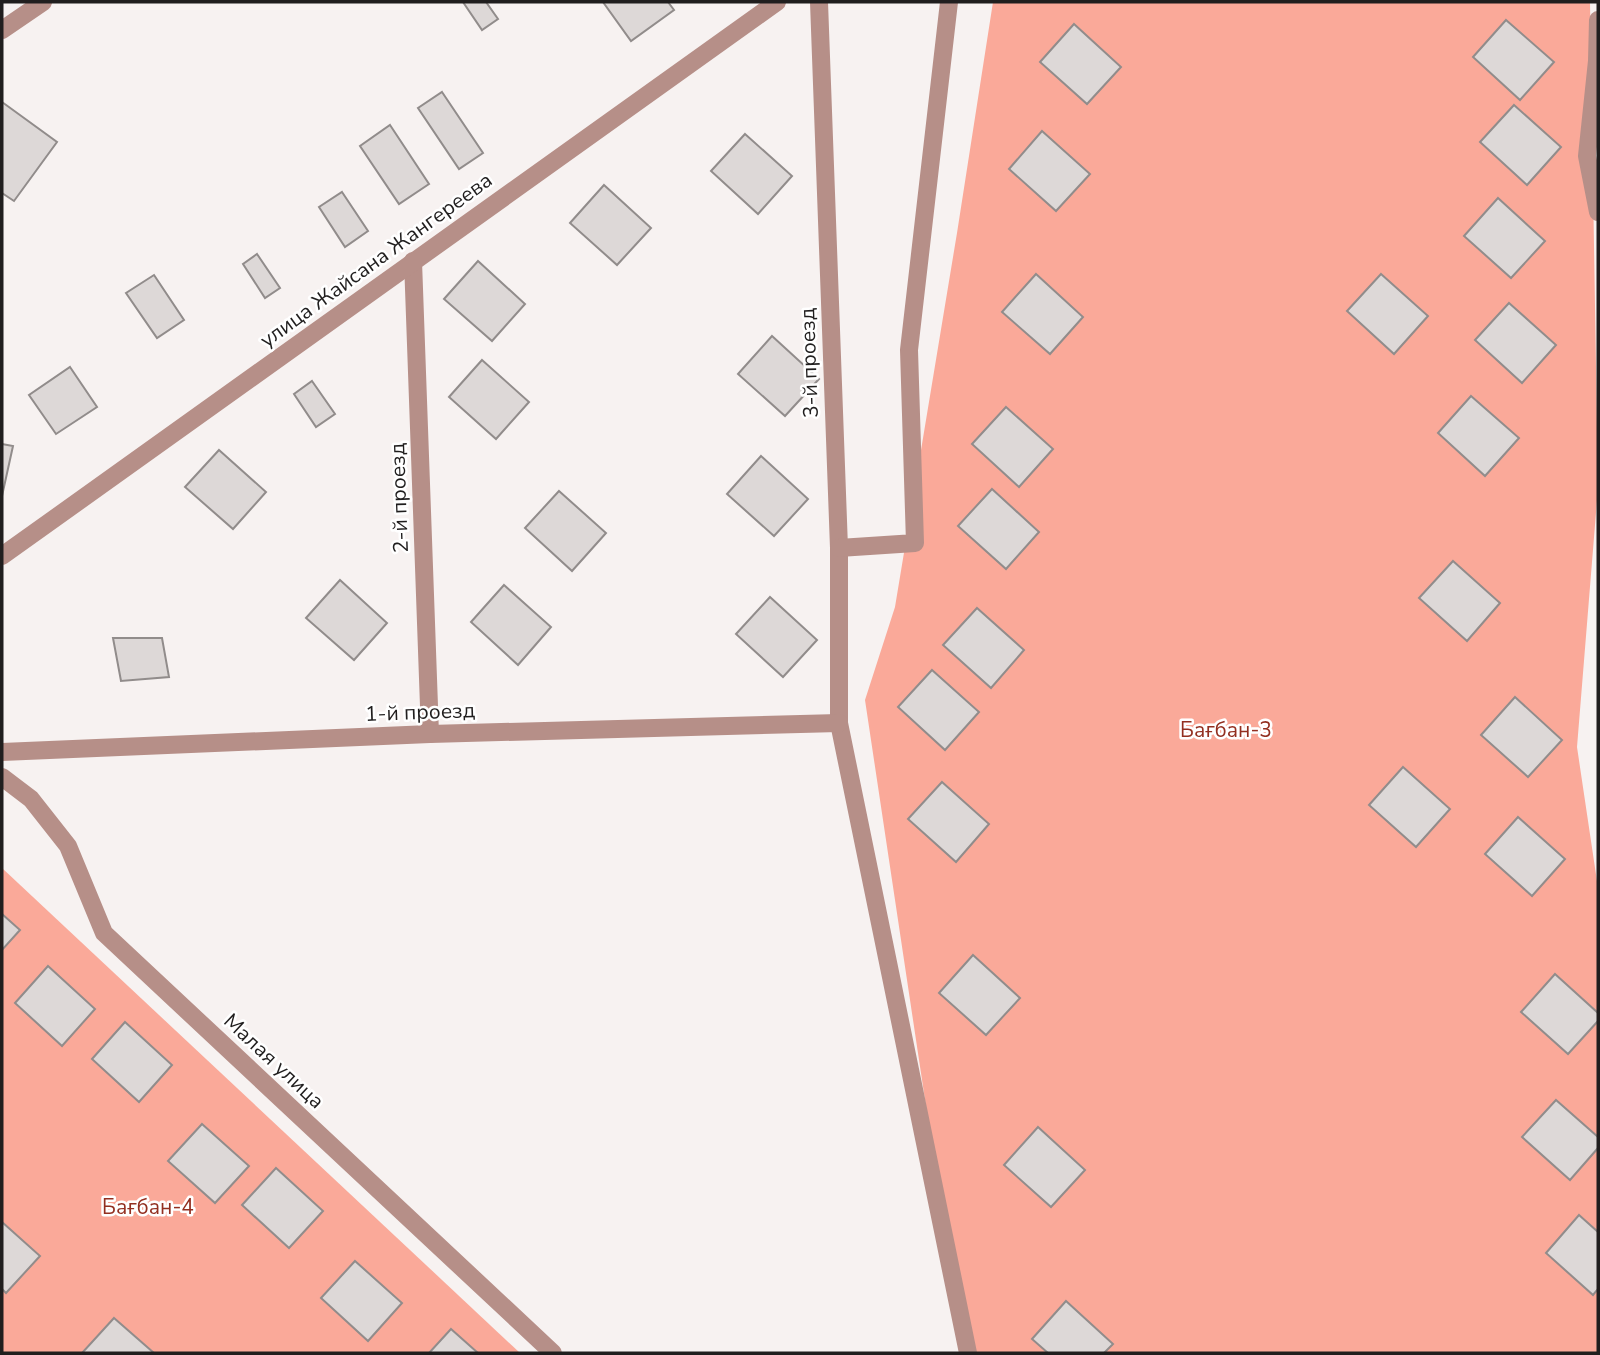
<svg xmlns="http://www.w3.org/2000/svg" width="1600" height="1355" viewBox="0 0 1600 1355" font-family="'Nunito Sans',sans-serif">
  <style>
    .green { fill: #faa999 }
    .building { fill: #ddd8d7; stroke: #918c8b; stroke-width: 2 }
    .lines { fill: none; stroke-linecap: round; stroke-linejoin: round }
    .minor { stroke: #b68f88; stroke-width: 18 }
    .labels { text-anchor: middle; stroke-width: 5; stroke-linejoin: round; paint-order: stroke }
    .street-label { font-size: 21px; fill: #201e1e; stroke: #fff }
    .park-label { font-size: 21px; fill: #932f20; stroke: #fff }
  </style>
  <rect width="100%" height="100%" fill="#f7f2f1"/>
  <g class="green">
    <polygon points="993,2 1590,2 1598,488 1577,747 1598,888 1598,1353 963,1353 865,700 895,607 957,233"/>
    <polygon points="2,868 520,1353 2,1353"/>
  </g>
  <g class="building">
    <polygon points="463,2 486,2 498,19 482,30"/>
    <polygon points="603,2 668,2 674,10 631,41"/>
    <polygon points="1506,20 1554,62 1520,100 1473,57"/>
    <polygon points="1074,24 1121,67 1087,104 1040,62"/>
    <polygon points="442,92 483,153 459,169 418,108"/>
    <polygon points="2,102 57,142 14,201 2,193"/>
    <polygon points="1514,105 1561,147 1527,185 1480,142"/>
    <polygon points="390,125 429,184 399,204 360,146"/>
    <polygon points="1042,131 1090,174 1056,211 1009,169"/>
    <polygon points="745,134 792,176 758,214 711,171"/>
    <polygon points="604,185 651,228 617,265 570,223"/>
    <polygon points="342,192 368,231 345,247 319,207"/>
    <polygon points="1498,198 1545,241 1511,278 1464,236"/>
    <polygon points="257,254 280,288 265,298 243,264"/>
    <polygon points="478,261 525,304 492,341 444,299"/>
    <polygon points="1036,274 1083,317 1050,354 1002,312"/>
    <polygon points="1381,274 1428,316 1394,354 1347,311"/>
    <polygon points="154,275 184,320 157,338 126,293"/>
    <polygon points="1509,303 1556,345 1522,383 1475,340"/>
    <polygon points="772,336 819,379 785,416 738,374"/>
    <polygon points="482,360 529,402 496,439 449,397"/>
    <polygon points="70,367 97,407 56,434 29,395"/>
    <polygon points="312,381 335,414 316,427 294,394"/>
    <polygon points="1471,396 1519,438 1485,476 1438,433"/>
    <polygon points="1006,407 1053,449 1019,487 972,444"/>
    <polygon points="2,444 13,446 2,496"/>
    <polygon points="219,450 266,492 233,529 185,487"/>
    <polygon points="761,456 808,499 774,536 727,494"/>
    <polygon points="992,489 1039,532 1006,569 958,526"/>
    <polygon points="559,491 606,533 572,571 525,528"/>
    <polygon points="1453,561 1500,603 1467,641 1419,598"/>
    <polygon points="340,580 387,623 354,660 306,618"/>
    <polygon points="504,585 551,627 518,665 471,622"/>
    <polygon points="770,597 817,640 783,677 736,634"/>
    <polygon points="977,608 1024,650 991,688 943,645"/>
    <polygon points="113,638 162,638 169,677 121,681"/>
    <polygon points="932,670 979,712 945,750 898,707"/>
    <polygon points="1515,697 1562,740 1528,777 1481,735"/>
    <polygon points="1403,767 1450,809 1416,847 1369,805"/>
    <polygon points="942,782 989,824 956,862 908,819"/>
    <polygon points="1518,817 1565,859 1532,896 1485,854"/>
    <polygon points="2,914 20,930 2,950"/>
    <polygon points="973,955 1020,998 986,1035 939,993"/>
    <polygon points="48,966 95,1009 62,1046 15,1003"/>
    <polygon points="1555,974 1598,1013 1598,1021 1568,1054 1521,1012"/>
    <polygon points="125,1022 172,1065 139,1102 92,1059"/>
    <polygon points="1556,1100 1598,1137 1598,1148 1570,1180 1522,1137"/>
    <polygon points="202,1124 249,1166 215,1203 168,1161"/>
    <polygon points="1038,1127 1085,1170 1051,1207 1004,1165"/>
    <polygon points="276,1168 323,1211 289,1248 242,1205"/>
    <polygon points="1579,1215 1598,1232 1598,1289 1593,1295 1546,1253"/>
    <polygon points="2,1222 40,1256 6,1293 2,1289"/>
    <polygon points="355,1261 402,1303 368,1341 321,1298"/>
    <polygon points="1066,1301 1113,1344 1104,1353 1048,1353 1032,1339"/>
    <polygon points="114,1318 154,1353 82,1353"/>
    <polygon points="451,1329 478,1353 429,1353"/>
  </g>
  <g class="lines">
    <g class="minor">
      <polyline points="819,2 839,548 839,723 968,1353"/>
      <polyline points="1598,20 1597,61 1587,156 1598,212"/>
      <polyline points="2,30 43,2"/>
      <polyline points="413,261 430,734"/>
      <polyline points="839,548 915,543 909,350 949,2"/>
      <polyline points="2,556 777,2"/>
      <polyline points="2,752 430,734 839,723"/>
      <polyline points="2,777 31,799 68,846 104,933 553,1353"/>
    </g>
  </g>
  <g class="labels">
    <g class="street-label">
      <text transform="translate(376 260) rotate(-36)" y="7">улица Жайсана Жангереева</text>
      <text transform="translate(809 363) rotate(-92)" y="7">3-й проезд</text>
      <text transform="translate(399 498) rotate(-92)" y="7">2-й проезд</text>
      <text transform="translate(420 712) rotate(-2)" y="7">1-й проезд</text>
      <text transform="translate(274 1061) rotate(43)" y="7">Малая улица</text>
    </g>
    <g class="park-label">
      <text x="1226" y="737">Бағбан-3</text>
      <text x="148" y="1214">Бағбан-4</text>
    </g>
  </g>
  <rect width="1600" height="1355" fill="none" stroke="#201e1e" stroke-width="7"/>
</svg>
